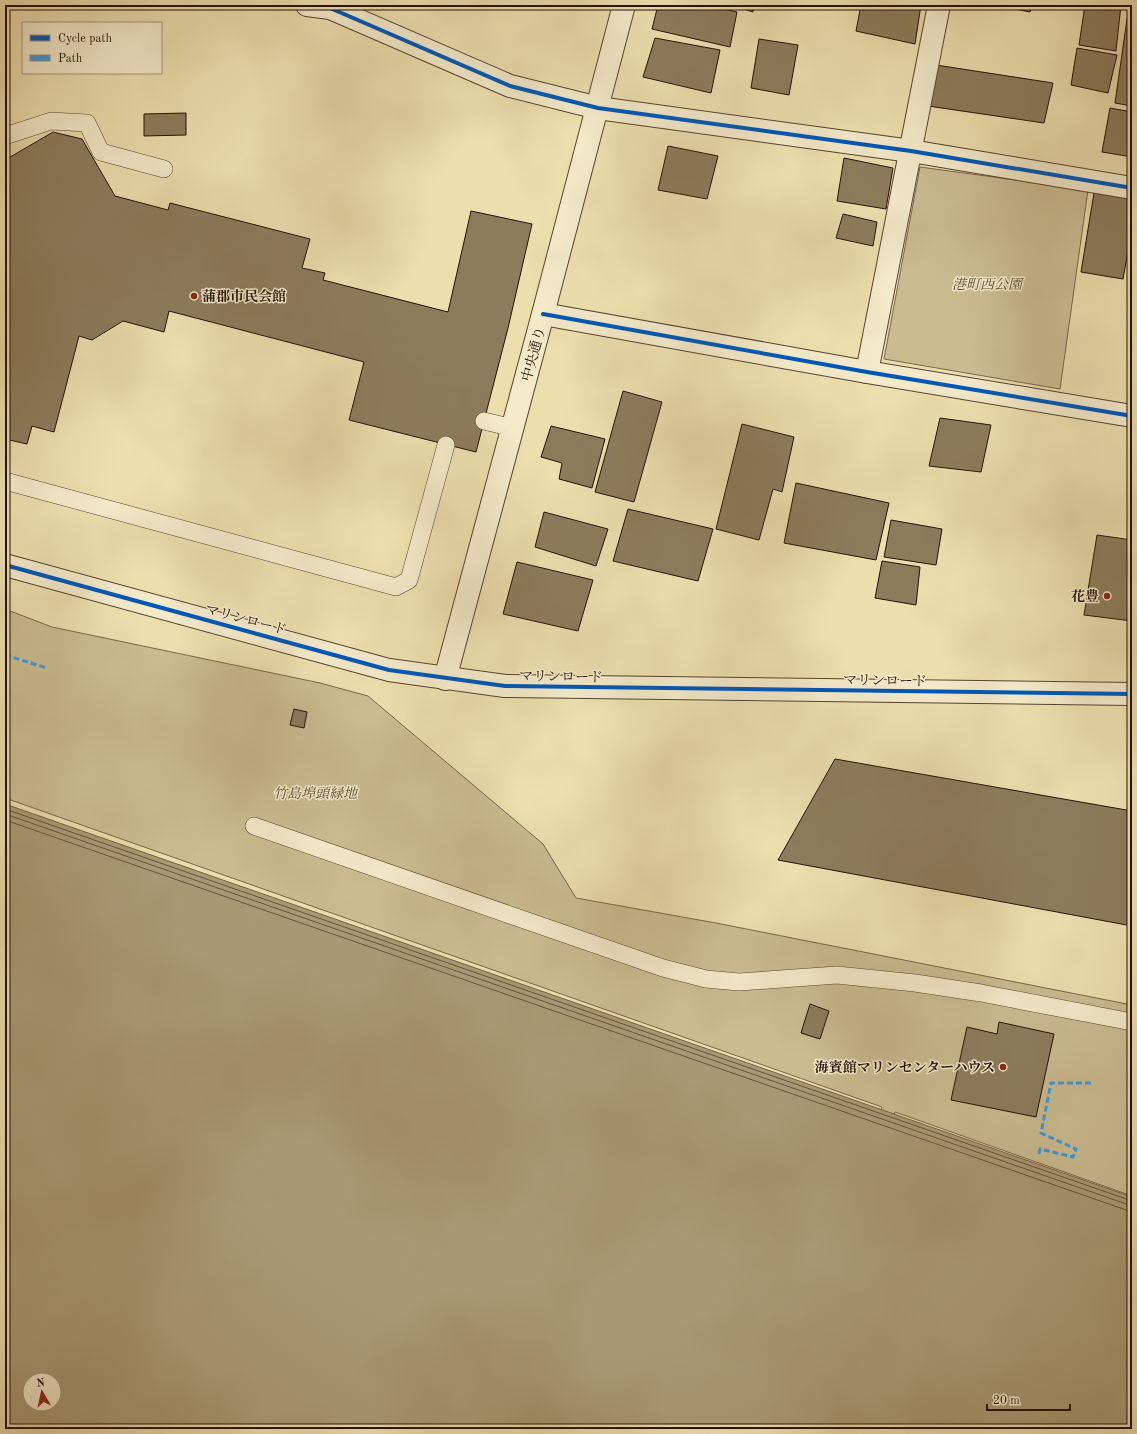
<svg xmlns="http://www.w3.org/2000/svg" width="1137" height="1434" viewBox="0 0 1137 1434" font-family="'Old Standard TT','Noto Serif JP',serif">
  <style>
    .green { fill: #cabc91; stroke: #78664a }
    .water { fill: #a89974; stroke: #746247; fill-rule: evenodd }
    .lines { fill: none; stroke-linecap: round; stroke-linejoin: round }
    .shore { stroke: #66543c; stroke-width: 1 }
    .building { fill: #8c7c5c; stroke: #251004 }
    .service-casing { stroke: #57442e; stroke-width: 18 }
    .minor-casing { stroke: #57442e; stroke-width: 24 }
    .tertiary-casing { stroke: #57442e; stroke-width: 24 }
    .service { stroke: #f3eaca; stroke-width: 17 }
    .minor { stroke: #f3eaca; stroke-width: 22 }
    .tertiary { stroke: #f3eaca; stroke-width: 22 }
    .quiet { stroke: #3c9add; stroke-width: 3; stroke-dasharray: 6 3; stroke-linecap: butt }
    .cycleway-casing { stroke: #f3eaca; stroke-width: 6 }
    .cycleway { stroke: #0057b8; stroke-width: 4 }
    .poi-dot { fill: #8f2418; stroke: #f3eaca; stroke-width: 1.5 }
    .labels { text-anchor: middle; stroke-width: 3; stroke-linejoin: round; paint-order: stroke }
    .park-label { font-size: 14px; font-style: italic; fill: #5f4c35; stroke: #f3eaca }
    .poi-label { font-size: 14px; font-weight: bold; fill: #251004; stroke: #f3eaca; text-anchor: end }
    .street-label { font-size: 14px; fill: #251004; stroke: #f3eaca }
  </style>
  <rect width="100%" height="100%" fill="#ecdfae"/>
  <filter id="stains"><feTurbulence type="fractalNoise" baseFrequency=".005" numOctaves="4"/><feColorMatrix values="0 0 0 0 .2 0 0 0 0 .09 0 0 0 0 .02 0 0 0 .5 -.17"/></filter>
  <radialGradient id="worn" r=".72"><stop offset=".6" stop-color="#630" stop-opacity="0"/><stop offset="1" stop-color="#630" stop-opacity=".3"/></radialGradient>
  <g class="green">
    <polygon points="920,167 1088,190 1060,389 884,359"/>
    <polygon points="5,609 52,627 320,683 368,696 543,844 576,898 716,923 1132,1005 1132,1196 895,1112 876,1173 854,1192 882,1107 5,798"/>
  </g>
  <path class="water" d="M5 804 1132 1197V1429H5ZM30 1380H54V1404H30Z"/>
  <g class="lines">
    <g class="shore">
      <polyline points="5,809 1132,1201"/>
      <polyline points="5,814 1132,1206"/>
      <polyline points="5,820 1132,1212"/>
    </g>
  </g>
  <g class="building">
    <polygon points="658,5 707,5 737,12 730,47 652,29"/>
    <polygon points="731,5 754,5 753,12"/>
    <polygon points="861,5 921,5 915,44 856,31"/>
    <polygon points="994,5 1032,5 1030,12"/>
    <polygon points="1085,5 1121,5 1116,51 1079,45"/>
    <polygon points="1129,5 1132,5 1132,106 1115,103"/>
    <polygon points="655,38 720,50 711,93 643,77"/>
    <polygon points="759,39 798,45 789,95 751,88"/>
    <polygon points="1077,48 1117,55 1108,93 1071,85"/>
    <polygon points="936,65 1053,83 1044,123 928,106"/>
    <polygon points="1110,108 1132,112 1132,157 1102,152"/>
    <polygon points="186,113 186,135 144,136 144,114"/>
    <polygon points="53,132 82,139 115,196 168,210 170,203 310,239 302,268 325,273 323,280 448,312 471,211 532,224 508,328 476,452 349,420 364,362 169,311 164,332 123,321 92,340 79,336 54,432 32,426 27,444 5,439 5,160"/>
    <polygon points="668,146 718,156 707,199 658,190"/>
    <polygon points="844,158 893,168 886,209 837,201"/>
    <polygon points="1094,193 1132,199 1132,228 1123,279 1081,272"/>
    <polygon points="843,214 877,222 873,246 836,238"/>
    <polygon points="623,391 662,402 634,502 595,492"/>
    <polygon points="940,418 991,425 981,472 929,466"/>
    <polygon points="742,424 794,437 782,492 773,489 759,540 716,529"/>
    <polygon points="551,426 605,439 592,488 559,479 562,463 541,457"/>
    <polygon points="796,483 889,503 876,560 784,543"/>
    <polygon points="628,509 713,529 698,581 613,561"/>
    <polygon points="544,512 608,529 596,566 535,547"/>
    <polygon points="891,520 942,529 936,565 884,557"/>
    <polygon points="1097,535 1132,540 1132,621 1084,615"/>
    <polygon points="882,561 920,567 916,605 875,598"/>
    <polygon points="517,562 593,580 578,631 503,614"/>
    <polygon points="294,709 307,712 304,728 290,725"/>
    <polygon points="835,759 1132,811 1132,926 778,860"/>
    <polygon points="810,1004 829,1011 820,1039 801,1033"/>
    <polygon points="999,1022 1054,1034 1036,1117 951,1100 967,1027 997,1034"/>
  </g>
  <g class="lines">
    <g class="service-casing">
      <g id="service">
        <polyline points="5,136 51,121 87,123 101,152 164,169"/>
        <polyline points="484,421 513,428"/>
        <polyline points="5,481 396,587 409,580 446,445"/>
        <polyline points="254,826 663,968 706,979 739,982 837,975 915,983 981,993 1132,1022"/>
      </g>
    </g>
    <g class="minor-casing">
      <g id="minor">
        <polyline points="307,5 330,8 510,86 598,108 911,151 1132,188"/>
        <polyline points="543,314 867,372 1132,416"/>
        <polyline points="867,372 939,5"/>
      </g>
    </g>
    <g class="tertiary-casing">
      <g id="tertiary">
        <polyline points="5,565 389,670 505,686 1132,694"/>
        <polyline points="445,679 543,314 624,5"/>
      </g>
    </g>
    <use href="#service" class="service"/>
    <use href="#minor" class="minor"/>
    <use href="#tertiary" class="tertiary"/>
    <g class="quiet">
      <polyline points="5,655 47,668"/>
      <polyline points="1039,1154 1040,1149 1073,1157 1076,1149 1041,1133 1051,1083 1092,1083"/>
    </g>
    <g class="cycleway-casing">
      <g id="cycleway">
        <polyline points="307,5 330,8 510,86 598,108 911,151 1132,188"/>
        <polyline points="543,314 867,372 1132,416"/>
        <polyline points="5,565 389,670 505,686 1132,694"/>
      </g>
    </g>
    <use href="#cycleway" class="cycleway"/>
  </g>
  <g class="poi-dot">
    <circle cx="194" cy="296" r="4"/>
    <circle cx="1107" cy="596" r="4"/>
    <circle cx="1003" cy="1067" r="4"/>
  </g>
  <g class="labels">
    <g class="park-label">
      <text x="987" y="289">港町西公園</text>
      <text x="315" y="798">竹島埠頭緑地</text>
    </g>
    <g class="poi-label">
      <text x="202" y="301" text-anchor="start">蒲郡市民会館</text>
      <text x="1099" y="601">花豊</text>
      <text x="995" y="1072">海賓館マリンセンターハウス</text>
    </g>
    <g class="street-label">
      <text transform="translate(533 354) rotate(-75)" y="5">中央通り</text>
      <text transform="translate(246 619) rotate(15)" y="5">マリンロード</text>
      <text transform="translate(561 676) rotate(1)" y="5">マリンロード</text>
      <text transform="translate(885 680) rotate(1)" y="5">マリンロード</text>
    </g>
  </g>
  <rect width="1137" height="1434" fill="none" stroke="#ecdfae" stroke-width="20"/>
  <rect x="6" y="6" width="1125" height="1422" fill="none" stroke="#251004" stroke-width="2"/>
  <rect x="10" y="10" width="1117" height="1414" fill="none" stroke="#251004"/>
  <rect x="22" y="22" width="140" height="52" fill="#f3eaca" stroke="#a1937b"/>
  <rect x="30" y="35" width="20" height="6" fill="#0057b8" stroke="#a1937b"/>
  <text x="58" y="42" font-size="12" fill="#251004">Cycle path</text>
  <rect x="30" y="55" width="20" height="6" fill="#3c9add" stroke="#a1937b"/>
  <text x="58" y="62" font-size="12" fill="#251004">Path</text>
  <g transform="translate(42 1392) rotate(351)"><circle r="19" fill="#f3eaca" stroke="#a1937b"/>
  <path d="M0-3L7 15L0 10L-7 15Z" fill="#8f2418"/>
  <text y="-6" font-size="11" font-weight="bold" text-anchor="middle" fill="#251004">N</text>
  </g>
  <path d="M987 1404v6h83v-6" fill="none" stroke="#251004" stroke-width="2"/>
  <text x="993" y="1404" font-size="12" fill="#251004" stroke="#f3eaca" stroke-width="3" paint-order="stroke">20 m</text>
  <rect width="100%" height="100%" filter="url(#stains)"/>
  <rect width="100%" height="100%" fill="url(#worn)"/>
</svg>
